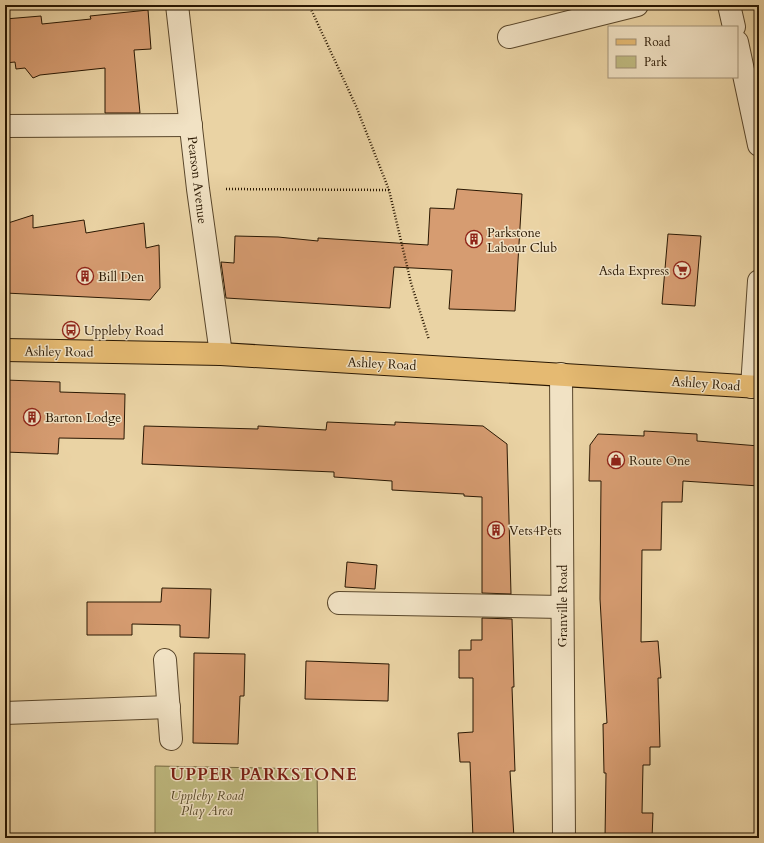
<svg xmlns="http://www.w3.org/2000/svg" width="764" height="843" viewBox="0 0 764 843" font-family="Cardo,serif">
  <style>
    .green { fill: #bfba80; stroke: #746841 }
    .building { fill: #d69c71; stroke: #291702 }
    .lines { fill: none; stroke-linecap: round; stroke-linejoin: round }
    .minor-casing { stroke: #59462a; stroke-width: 24 }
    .major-casing { stroke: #291702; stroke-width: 24 }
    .path { stroke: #291702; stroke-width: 2.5; stroke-dasharray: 1 2; stroke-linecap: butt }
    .minor { stroke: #f1e2c4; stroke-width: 22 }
    .major { stroke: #e5ba72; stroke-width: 22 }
    .labels { text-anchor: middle; stroke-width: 3; stroke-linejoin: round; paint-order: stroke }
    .street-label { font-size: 13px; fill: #291702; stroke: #f1e2c4 }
    .poi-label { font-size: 13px; fill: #291702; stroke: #f1e2c4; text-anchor: start }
    .park-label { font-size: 13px; font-style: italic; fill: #564828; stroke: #f1e2c4 }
    .district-label { font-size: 17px; font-weight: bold; letter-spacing: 1px; fill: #7a1f14; stroke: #f1e2c4 }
  </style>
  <rect width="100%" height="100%" fill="#ead3a4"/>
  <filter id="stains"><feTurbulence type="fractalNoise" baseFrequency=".005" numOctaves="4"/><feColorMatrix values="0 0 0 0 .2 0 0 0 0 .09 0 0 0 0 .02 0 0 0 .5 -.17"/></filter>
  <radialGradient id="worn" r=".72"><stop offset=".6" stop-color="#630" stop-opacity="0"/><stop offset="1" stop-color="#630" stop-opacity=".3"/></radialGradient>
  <polygon class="green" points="155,766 317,769 318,838 155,838"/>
  <g class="building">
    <polygon points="148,10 151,49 134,50 140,113 105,113 105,68 40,75 33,78 25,68 16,69 15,62 5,63 5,19 41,16 42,24 91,19 90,16"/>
    <polygon points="457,189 522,194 515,311 449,309 452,270 394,267 390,308 226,298 221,262 234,263 235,236 278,237 318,241 318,238 428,245 430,208 454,209"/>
    <polygon points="33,215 33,228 84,220 86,233 144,223 146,248 159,245 160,288 150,300 5,293 5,224"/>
    <polygon points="668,234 701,236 695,306 662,304"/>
    <polygon points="5,380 60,382 60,392 125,394 124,439 59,438 58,454 5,452"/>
    <polygon points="327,422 395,425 395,422 483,426 507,444 511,594 482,593 482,497 464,496 464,494 392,490 392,481 334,477 334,472 142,464 144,426 258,429 258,426 326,430"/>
    <polygon points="644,431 697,434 697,441 759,446 759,486 683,481 682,502 662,502 661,550 642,550 641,642 658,641 661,678 658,678 660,747 650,747 650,765 643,765 642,813 653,813 652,838 605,838 606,773 604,773 603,724 607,723 600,599 601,481 589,481 590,445 598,434 644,436"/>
    <polygon points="347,562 377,565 375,589 345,587"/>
    <polygon points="162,588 211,589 209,638 180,637 180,625 132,624 132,635 87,635 87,602 161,602"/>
    <polygon points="482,618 512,619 514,687 512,687 515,771 510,771 514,838 473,838 470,762 460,762 458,733 473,732 473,678 459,678 459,650 471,650 471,640 482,640"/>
    <polygon points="194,653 245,654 244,696 240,696 238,744 193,743"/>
    <polygon points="306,661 389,664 388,701 305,699"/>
  </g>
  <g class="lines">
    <g class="minor-casing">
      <g id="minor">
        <polyline points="177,5 198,189 221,354"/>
        <polyline points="729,5 734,27"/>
        <polyline points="509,37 637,5"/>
        <polyline points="737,42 759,145"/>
        <polyline points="5,126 191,125"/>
        <polyline points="561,374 564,838"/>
        <polyline points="752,387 759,281"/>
        <polyline points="339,603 562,607"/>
        <polyline points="165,660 171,739"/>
        <polyline points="5,713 169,707"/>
      </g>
    </g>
    <g class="major-casing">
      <polyline id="major" points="5,350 221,354 759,387"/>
    </g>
    <g class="path">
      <polyline points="309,5 356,106 389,190 411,283 429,340"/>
      <polyline points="226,189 389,190"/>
    </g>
    <use href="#minor" class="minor"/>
    <use href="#major" class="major"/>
  </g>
  <defs>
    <g id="building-ring" transform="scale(0.9)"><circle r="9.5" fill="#f1e2c4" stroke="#8f2418" stroke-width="1.5"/><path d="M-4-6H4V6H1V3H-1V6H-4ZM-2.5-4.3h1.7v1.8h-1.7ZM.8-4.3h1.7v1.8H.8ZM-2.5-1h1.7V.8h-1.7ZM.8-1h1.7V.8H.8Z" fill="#8f2418"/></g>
    <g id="supermarket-ring" transform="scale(0.9)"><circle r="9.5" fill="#f1e2c4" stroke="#8f2418" stroke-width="1.5"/><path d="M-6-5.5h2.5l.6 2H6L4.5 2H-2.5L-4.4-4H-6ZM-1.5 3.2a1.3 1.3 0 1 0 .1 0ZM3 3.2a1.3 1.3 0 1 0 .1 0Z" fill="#8f2418"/></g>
    <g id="bus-ring" transform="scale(0.9)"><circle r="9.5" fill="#f1e2c4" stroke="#8f2418" stroke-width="1.5"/><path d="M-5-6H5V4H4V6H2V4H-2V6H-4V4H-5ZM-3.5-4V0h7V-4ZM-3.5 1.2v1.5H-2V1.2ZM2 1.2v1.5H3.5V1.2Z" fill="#8f2418"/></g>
    <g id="shop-ring" transform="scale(0.9)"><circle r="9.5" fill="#f1e2c4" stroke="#8f2418" stroke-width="1.5"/><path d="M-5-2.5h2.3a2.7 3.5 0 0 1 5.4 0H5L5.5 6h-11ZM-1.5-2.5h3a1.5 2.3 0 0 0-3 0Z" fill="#8f2418"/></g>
  </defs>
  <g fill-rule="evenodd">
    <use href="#building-ring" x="474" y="239"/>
    <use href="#supermarket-ring" x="682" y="270"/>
    <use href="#building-ring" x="85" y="276"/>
    <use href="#bus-ring" x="71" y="330"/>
    <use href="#building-ring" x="32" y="417"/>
    <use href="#shop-ring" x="616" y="460"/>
    <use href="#building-ring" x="496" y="530"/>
  </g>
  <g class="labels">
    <g class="street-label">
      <text transform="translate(198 180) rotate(83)" y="5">Pearson Avenue</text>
      <text transform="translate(59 351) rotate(1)" y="5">Ashley Road</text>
      <text transform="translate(382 363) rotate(3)" y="5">Ashley Road</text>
      <text transform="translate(706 383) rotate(4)" y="5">Ashley Road</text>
      <text transform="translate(562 606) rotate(-90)" y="5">Granville Road</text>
    </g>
    <g class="poi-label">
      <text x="487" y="237">Parkstone<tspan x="487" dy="15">Labour Club</tspan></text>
      <text x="669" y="275" text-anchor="end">Asda Express</text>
      <text x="98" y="281">Bill Den</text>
      <text x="84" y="335">Uppleby Road</text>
      <text x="45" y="422">Barton Lodge</text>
      <text x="629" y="465">Route One</text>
      <text x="509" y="535">Vets4Pets</text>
    </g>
    <g class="park-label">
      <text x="207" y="800">Uppleby Road<tspan x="207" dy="15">Play Area</tspan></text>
    </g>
    <g class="district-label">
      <text x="264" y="780">UPPER PARKSTONE</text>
    </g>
  </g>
  <rect width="764" height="843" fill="none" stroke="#ead3a4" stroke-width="20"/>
  <rect x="6" y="6" width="752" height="831" fill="none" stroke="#291702" stroke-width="2"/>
  <rect x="10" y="10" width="744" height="823" fill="none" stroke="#291702"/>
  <rect x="608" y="26" width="130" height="52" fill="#f1e2c4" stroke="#a19176"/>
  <rect x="616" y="39" width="20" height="6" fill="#e5ba72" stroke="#a19176"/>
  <text x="644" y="46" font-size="12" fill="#291702">Road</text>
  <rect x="616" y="56" width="20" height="12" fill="#bfba80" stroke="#a19176"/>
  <text x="644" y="66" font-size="12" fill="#291702">Park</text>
  <rect width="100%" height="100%" filter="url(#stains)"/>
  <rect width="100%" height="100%" fill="url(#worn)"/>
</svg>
